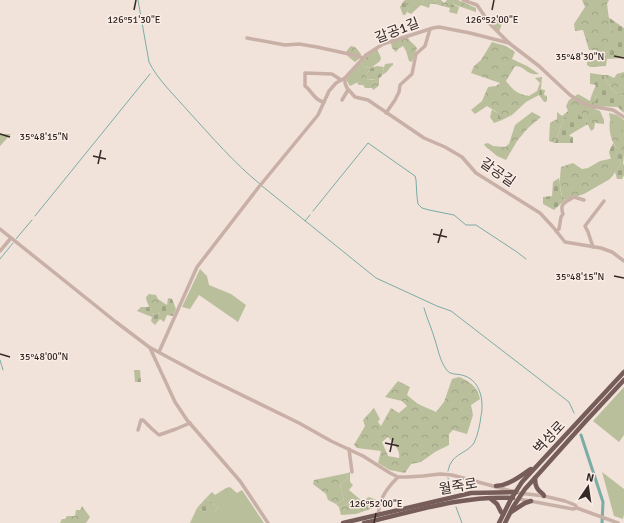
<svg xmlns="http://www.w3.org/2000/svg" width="624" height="523" viewBox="0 0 624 523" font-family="Signika,'Noto Sans KR',sans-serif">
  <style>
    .green { fill: #babf9b }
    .forest { fill: url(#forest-crowns); fill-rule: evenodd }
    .cemetery { fill: url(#cemetery-stones) }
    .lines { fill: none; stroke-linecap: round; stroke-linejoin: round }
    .stream { stroke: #7aada6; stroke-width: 1 }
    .canal { stroke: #7aada6; stroke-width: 3 }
    .minor { stroke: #c9b0a7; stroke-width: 3.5 }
    .major { stroke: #775d59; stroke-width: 4.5 }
    .ticks { fill: none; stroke: #352927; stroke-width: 1.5 }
    .labels { text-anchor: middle; stroke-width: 3; stroke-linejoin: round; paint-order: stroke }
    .street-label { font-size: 14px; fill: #352927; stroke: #f9ede6 }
    .ticks-label { font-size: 10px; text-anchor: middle; fill: #352927; stroke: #f9ede6; stroke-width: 3; stroke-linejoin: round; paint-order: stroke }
  </style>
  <defs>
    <pattern id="forest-crowns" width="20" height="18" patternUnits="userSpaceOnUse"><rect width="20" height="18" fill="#babf9b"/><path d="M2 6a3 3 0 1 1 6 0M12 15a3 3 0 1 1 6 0" fill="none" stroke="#a0a486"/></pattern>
    <pattern id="cemetery-stones" width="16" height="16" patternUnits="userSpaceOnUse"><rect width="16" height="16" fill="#babf9b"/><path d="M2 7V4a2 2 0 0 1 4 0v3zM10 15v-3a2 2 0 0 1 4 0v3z" fill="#a0a486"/></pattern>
  </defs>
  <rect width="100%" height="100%" fill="#f1e2da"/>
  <g class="green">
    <polygon points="361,62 364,67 371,68 365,76 365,74 358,82 350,86 347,81 347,77"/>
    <polygon points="609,113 617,115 624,120 624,133 622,130 610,119"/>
    <polygon points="0,133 2,134 11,134 0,146"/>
    <polygon points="200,269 207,276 209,285 231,294 246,305 238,322 199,295 190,309 182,307"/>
    <polygon points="624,387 624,435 619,442 593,421"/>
    <polygon points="350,472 350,482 353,485 349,490 362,501 355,502 339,507 336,504 344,500 340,485 347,479 348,473"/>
    <polygon points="602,472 624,489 624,514 623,519 614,516"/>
    <polygon points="230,487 237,493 242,490 264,523 190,523 197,508 206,512 215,512 219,505 215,505 206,498 212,492 215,495 226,488"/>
  </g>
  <g class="forest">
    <polygon points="405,0 424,0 421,5 411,14 407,12 409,7 403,2"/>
    <polygon points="436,0 441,0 444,3 447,0 458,0 476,8 476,12 452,4 450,8 435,4"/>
    <polygon points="582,0 609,0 607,4 610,27 619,37 609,51 605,53 607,59 606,66 590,67 587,65 587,62 600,59 598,51 595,50 589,50 583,30 575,31 574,24 585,7"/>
    <path d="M404 37 408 38C410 42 414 44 417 48L412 62 409 61 406 51 403 46 398 49 396 52 392 48 391 43Z"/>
    <path d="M492 42 506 46 515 52 512 59 527 66 539 74C527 76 525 66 515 66L506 81C513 90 517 94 529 96L537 91 540 83 535 78 542 77 541 88 539 95 526 102 512 115 502 120 498 113 487 106 475 114 471 110 482 101 488 87 496 86 500 83 471 73 474 66 481 60Z"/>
    <path d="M351 46 355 47 361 54 360 58 355 62C348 56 342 54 351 46Z"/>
    <polygon points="377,49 381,58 380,61 371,68 364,67 361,62 367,56"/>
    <path d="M393 63V65C388 68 389 72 382 75L385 64Z"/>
    <path d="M624 72V96C614 94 607 84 603 75H608L614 78 617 74Z"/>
    <polygon points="365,74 366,79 372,80 379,78 379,85 376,88 373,90 372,88 365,88 363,85 359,85 357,83 358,82 360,75"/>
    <polygon points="578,94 590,101 592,94 597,98 594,103 595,109 600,111 604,120 604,124 595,123 594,129 591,131 585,119 564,118 555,143 549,141 550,123 557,119 557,112 562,116 568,111 566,106 569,100"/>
    <polygon points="532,112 541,117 528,128 517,141 506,160 497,156 485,146 484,144 488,143 493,146 505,147 509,144 515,125"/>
    <path d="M610 119 623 130 624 133V155C612 147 608 133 610 119Z"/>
    <path d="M614 158H619L621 164 610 179 584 194 565 200C558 192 560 176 561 167L573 163 582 169 588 168 600 161Z"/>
    <path d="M149 294 156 295 158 299 167 305 159 311 160 313 154 315 152 313V310L149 307C148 303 146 301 146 297Z"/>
    <path d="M459 377C469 381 478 387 480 399L471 405 473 415 467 434 453 430 449 434V445L435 452 421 462 411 464 405 473 390 470 378 463 381 451 357 448 354 445 365 426 363 420 374 408 380 419 378 422 381 426 391 408 399 413 407 406 402 401 385 397 398 381 410 387 407 395 418 404 436 412 444 402 452 379ZM388 437C393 443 401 451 399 458L388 456 382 442Z"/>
    <polygon points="348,473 347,479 340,485 344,500 336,504 328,500 326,494 313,484 314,480"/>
    <polygon points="369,497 379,501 376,507 356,514 341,515 339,507 355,502 362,501"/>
    <polygon points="82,506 90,517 86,523 60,523 62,519 65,519 67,516 75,516 76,510 80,510"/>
  </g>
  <g class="cemetery">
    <polygon points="424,0 436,0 435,4 430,4 429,8 421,5"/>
    <polygon points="403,2 409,7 407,12 405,15 403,15 400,7"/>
    <polygon points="451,4 459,7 457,14 449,12"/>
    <polygon points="499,16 502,24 499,32 490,21 494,17"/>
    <polygon points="608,17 624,28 624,58 607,59 605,53 609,51 610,44 615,42 618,37 610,27"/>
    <path d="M377 66 384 67C383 70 383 72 382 75 380 80 371 80 366 79L365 76 371 68Z"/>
    <path d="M590 73 603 75C607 84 614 94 624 96V113L618 107 594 106V103L597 98 592 94 596 85 590 84Z"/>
    <polygon points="540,89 545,90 544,95 547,96 547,99 546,102 544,102 539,95"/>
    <polygon points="492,110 498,113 502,120 494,123 490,117"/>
    <polygon points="577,114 585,119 588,124 571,134 569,136 573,137 573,143 555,143 564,118"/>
    <polygon points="613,143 615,146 624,155 623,164 624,165 624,175 622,179 617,179 615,172 621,164 619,158 611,159 609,152"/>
    <path d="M559 178C561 185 559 194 565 200L554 210 543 204V197L552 196 553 182Z"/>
    <polygon points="168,298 172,299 176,309 173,316 167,315 164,322 160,319 155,325 151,321 152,317 137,311 141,307 149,307 152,310 152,313 154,315 160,313 159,311 155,310 155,305 167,305"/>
    <polygon points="134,370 140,370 141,382 135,382"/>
    <polygon points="206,498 215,505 218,504 219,505 215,512 206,512 197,508"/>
  </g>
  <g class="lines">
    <g class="stream">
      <path d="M138 0 149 62C157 79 176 97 189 112 212 137 234 163 260 184"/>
      <polyline points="262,186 376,278 437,306 451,311 569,402 574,413"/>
      <polyline points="313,211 368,143 415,176 416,180 417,197 418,204 422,208 429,210 454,215 466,225 476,225 517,252 526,259"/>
      <polyline points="35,216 150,74"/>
      <polyline points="305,221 310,215"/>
      <polyline points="16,239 32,220"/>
      <polyline points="0,259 13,243"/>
      <path d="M424 308C427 319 432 329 435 340 438 349 440 361 446 369 450 376 458 373 465 376 481 382 484 402 481 416 480 424 478 435 474 443 468 452 455 454 451 463 449 465 449 469 448 471"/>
      <polyline points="0,360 3,370"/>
      <polyline points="448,478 451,492"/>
      <polyline points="456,507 462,523"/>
    </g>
    <polyline class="canal" points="581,435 603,502 602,523"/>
    <g class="minor">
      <polyline points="463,0 477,5 490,24 509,43 539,66 570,95 579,101 590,106 613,110 624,117"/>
      <polyline points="247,38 285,45 299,44 317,47 358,56 363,58"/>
      <polyline points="345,78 345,83 347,88 355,97 368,100 424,138 445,147 462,157 476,173 540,213 553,227 565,242 601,248 612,252 624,261"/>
      <polyline points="342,100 348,90"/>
      <path d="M324 102C315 101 312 91 305 86V73L332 74 341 80"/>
      <polyline points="386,113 395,100 399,92 400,85 412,74 416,54 425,46 430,29"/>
      <polyline points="0,229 116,322 149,347 201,375 299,423 331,441 363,456 390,473 398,477 407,477 423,476 440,474 452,475 519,493 544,496 565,501 575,505 577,508 618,523"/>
      <path d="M556 231 559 229 561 217 563 214C559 203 566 202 574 197L584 200"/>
      <polyline points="593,247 588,232 585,226 604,201"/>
      <polyline points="0,251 11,238"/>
      <polyline points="150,348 175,402 187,420 240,481 268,523"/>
      <polyline points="159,352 197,267 258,188 318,115 329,91 336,83 345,78 366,55 383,44 433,28 439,27 470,33 509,43"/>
      <polyline points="138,430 141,420 143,420 152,429 159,435 176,429 190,423"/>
      <polyline points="349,449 352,472"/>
      <polyline points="519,499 573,509 577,508"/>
      <path d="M378 515C379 510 379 505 381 501 384 492 392 483 398 477"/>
    </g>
    <g class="major">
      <path d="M535 478C535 486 537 490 543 494L544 496"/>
      <path d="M496 486C510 485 520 476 531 469"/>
      <polyline points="491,499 497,504 501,512 503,514"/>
      <polyline points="511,512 525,503 531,501"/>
      <polyline points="343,523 471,493 516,492"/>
      <path d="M364 523C413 512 462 495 513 498"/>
      <polyline points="499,523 511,499 522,482 624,372"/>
      <polyline points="505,523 513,507 525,489 585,422 624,380"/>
    </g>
  </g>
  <path class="ticks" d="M134 10 136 0M492 10 494 0M614 56 624 58M0 134 10 137M93 156 106 159M98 164 101 150M433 234 447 237M438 243 442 229M614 276 624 278M0 354 10 357M385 443 399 446M390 452 393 438M374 523 376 513"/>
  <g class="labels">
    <g class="street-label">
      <text transform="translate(397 30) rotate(-21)" y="5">갈공1길</text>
      <text transform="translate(498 172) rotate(35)" y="5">갈공길</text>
      <text transform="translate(549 437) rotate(-47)" y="5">벽성로</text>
      <text transform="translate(458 486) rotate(-10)" y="5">월죽로</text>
    </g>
  </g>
  <g class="ticks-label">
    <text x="134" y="23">126°51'30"E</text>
    <text x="492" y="23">126°52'00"E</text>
    <text x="580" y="60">35°48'30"N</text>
    <text x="44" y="140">35°48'15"N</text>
    <text x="580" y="280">35°48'15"N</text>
    <text x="44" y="360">35°48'00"N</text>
    <text x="376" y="507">126°52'00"E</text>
  </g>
  <g transform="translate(588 487) rotate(13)" stroke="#f9ede6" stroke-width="3" paint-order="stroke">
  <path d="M0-3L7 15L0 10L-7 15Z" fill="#352927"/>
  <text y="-6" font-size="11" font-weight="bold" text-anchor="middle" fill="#352927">N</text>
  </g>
</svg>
